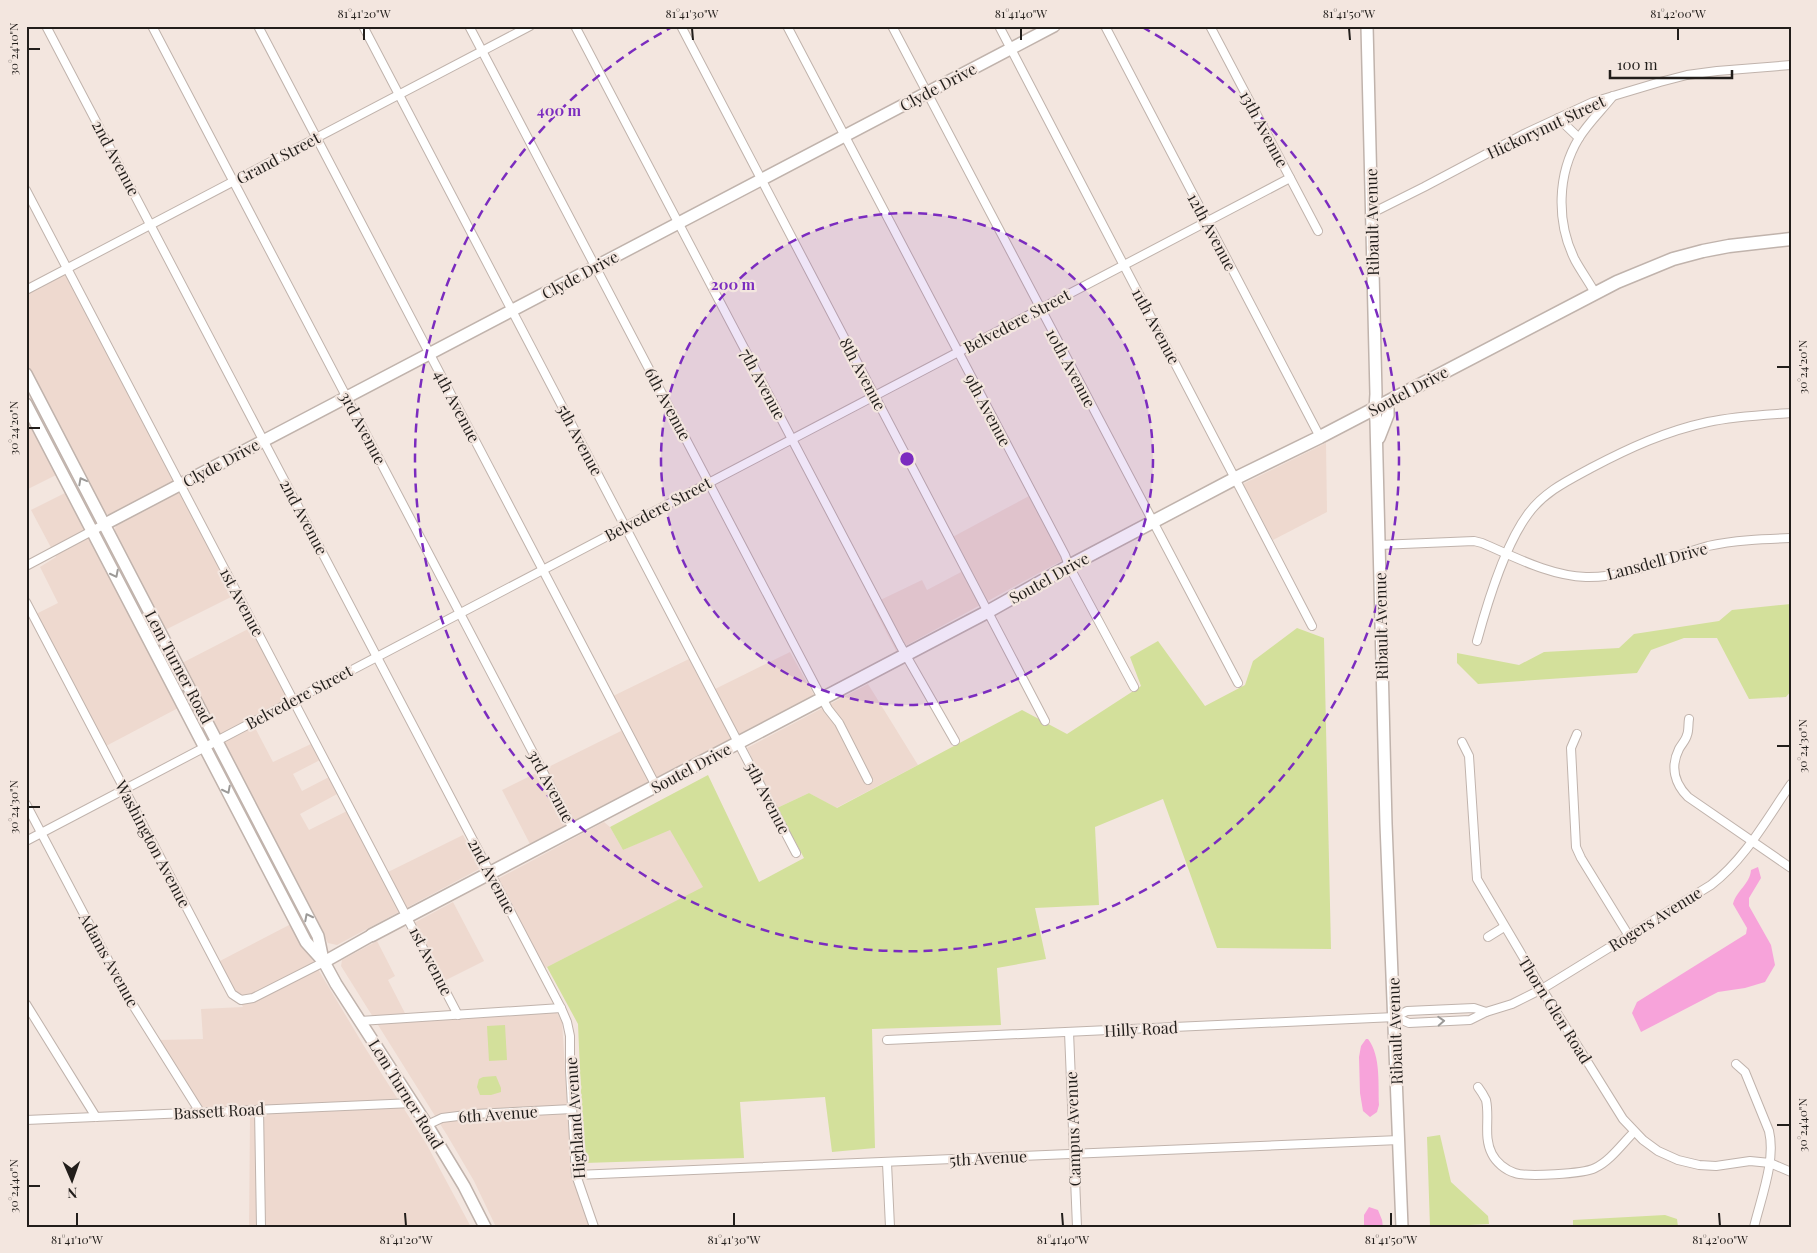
<svg xmlns="http://www.w3.org/2000/svg" width="1817" height="1253" viewBox="0 0 1817 1253" font-family="'Playfair Display',serif">
  <style>
    .built { fill: #eed9cf }
    .green { fill: #d3e09b }
    .water { fill: #f7a3da }
    .lines { fill: none; stroke-linecap: round; stroke-linejoin: round }
    .street-casing { stroke: #c0b3ac; stroke-width: 10 }
    .secondary-casing { stroke: #c0b3ac; stroke-width: 14 }
    .primary-casing { stroke: #c0b3ac; stroke-width: 15 }
    .street { stroke: #fff; stroke-width: 8 }
    .secondary { stroke: #fff; stroke-width: 11 }
    .primary { stroke: #fff; stroke-width: 12 }
    .oneway { stroke: #9c9a98 }
    .ticks { fill: none; stroke: #221e1b; stroke-width: 2 }
    .ring { fill: none; stroke: #7b2cbf; stroke-width: 2.5; stroke-dasharray: 9 6 }
    .labels { text-anchor: middle; stroke-width: 4.5; stroke-linejoin: round; paint-order: stroke }
    .street-label { font-size: 16px; fill: #221e1b; stroke: #f3e6df }
    .centre { fill: #7b2cbf; stroke: #f3e6df; stroke-width: 2.5 }
    .ring-label { font-size: 15px; text-anchor: middle; font-weight: bold; fill: #7b2cbf; stroke: #f3e6df; stroke-width: 4.5; stroke-linejoin: round; paint-order: stroke }
    .neatline { fill: none; stroke: #221e1b; stroke-width: 2 }
    .ticks-label { font-size: 12px; text-anchor: middle; fill: #221e1b }
  </style>
  <rect width="100%" height="100%" fill="#f3e6df"/>
  <g class="built">
    <polygon points="62,266 176,483 109,515 103,512 26,363 26,285"/>
    <polygon points="26,414 58,474 26,490"/>
    <polygon points="1326,443 1327,512 1273,540 1243,484"/>
    <polygon points="179,489 235,595 165,630 114,531 116,526"/>
    <polygon points="67,492 180,707 106,746 36,614 58,603 40,567 56,557 31,510"/>
    <polygon points="1029,496 1063,560 896,651 872,604 922,580 927,590 963,571 947,540"/>
    <polygon points="252,627 289,698 250,718 273,762 313,743 322,759 293,774 302,791 331,776 339,793 300,814 309,830 347,811 382,875 463,835 481,868 337,945 328,943 182,663"/>
    <polygon points="790,652 814,695 530,844 502,790 623,730 607,699 689,659 707,693"/>
    <polygon points="868,684 918,765 836,808 809,793 777,808 747,748"/>
    <polygon points="604,822 610,827 623,850 670,829 704,888 537,972 492,882"/>
    <polygon points="453,902 484,961 444,981 414,923"/>
    <polygon points="291,924 364,1046 427,1145 471,1227 249,1227 250,1115 207,1117 159,1040 203,1039 201,1009 243,1007 218,962"/>
    <polygon points="377,941 395,976 388,980 409,1021 556,1011 562,1022 572,1176 589,1227 496,1227 474,1181 447,1135 341,966 342,960"/>
  </g>
  <g class="green">
    <polygon points="1791,604 1791,691 1786,697 1749,699 1717,638 1684,638 1651,650 1637,673 1478,684 1457,663 1457,653 1519,665 1544,652 1619,648 1634,634 1719,621 1732,610"/>
    <polygon points="1297,628 1324,638 1331,949 1217,948 1163,799 1095,827 1099,905 1035,908 1046,959 997,968 1001,1025 872,1029 875,1148 832,1152 825,1097 740,1102 744,1158 584,1163 578,1024 547,967 703,887 670,830 623,850 610,827 708,775 759,882 804,858 777,808 809,793 837,808 1022,710 1067,734 1141,686 1130,657 1158,641 1205,706 1245,685 1253,661"/>
    <polygon points="505,1025 507,1060 489,1061 487,1026"/>
    <polygon points="496,1076 501,1088 501,1092 491,1095 480,1095 477,1087 479,1079 483,1077"/>
    <polygon points="1440,1135 1451,1182 1488,1216 1489,1224 1430,1227 1427,1137"/>
    <polygon points="1665,1215 1677,1219 1678,1227 1573,1227 1573,1220"/>
  </g>
  <g class="water">
    <path d="M1758 867 1761 878 1749 898V906L1771 945 1775 965 1765 982 1745 988 1718 992 1641 1032 1632 1013 1637 1002 1746 934 1747 928 1733 904C1736 891 1750 884 1751 870Z"/>
    <path d="M1366 1039H1368C1381 1056 1378 1084 1379 1105L1377 1112 1370 1117 1363 1111 1360 1093 1359 1057 1361 1046Z"/>
    <polygon points="1369,1207 1378,1210 1382,1220 1383,1227 1364,1227 1364,1215"/>
  </g>
  <g class="lines">
    <g class="street-casing">
      <g id="street">
        <polyline points="46,26 561,1008 567,1022 570,1036 570,1071 576,1175 594,1227"/>
        <polyline points="152,26 573,829"/>
        <polyline points="258,26 656,786"/>
        <polyline points="363,26 796,853"/>
        <polyline points="469,26 817,689 828,709 839,723 868,780"/>
        <polyline points="575,26 900,645 955,741"/>
        <polyline points="681,26 1045,721"/>
        <polyline points="787,26 1065,555 1069,566 1134,687"/>
        <polyline points="892,26 1238,683"/>
        <polyline points="999,26 1312,626"/>
        <polyline points="1105,26 1320,437"/>
        <polyline points="1210,26 1318,231"/>
        <polyline points="1558,118 1579,138"/>
        <polyline points="26,190 458,1015"/>
        <polyline points="1372,213 1424,187 1524,134 1593,102 1660,82 1687,75 1717,71 1791,65"/>
        <polyline points="26,290 530,26"/>
        <path d="M1595 293C1589 282 1581 271 1575 260 1556 222 1557 174 1579 138 1588 123 1602 110 1613 96"/>
        <path d="M1379 545 1474 541 1482 543C1515 557 1550 576 1586 577 1629 578 1667 557 1708 546 1734 540 1763 539 1791 538"/>
        <polyline points="26,566 105,524"/>
        <polyline points="26,602 232,994 241,1000 253,998 324,962"/>
        <path d="M1477 641C1487 604 1505 545 1528 514 1544 492 1567 481 1591 468 1629 448 1666 431 1708 422 1735 416 1763 415 1791 413"/>
        <path d="M1689 719C1688 724 1689 731 1687 735 1686 740 1681 745 1679 749 1670 767 1675 784 1688 797L1791 868"/>
        <polyline points="1577,734 1571,748 1576,847 1581,858 1629,936"/>
        <polyline points="1462,742 1469,756 1477,879 1542,989 1623,1119 1643,1140 1658,1151 1678,1160 1699,1165 1716,1166 1750,1161 1770,1163 1791,1172"/>
        <polyline points="26,804 126,994 200,1112"/>
        <polyline points="26,841 1290,178"/>
        <polyline points="1488,937 1504,927"/>
        <polyline points="26,1004 96,1117"/>
        <path d="M1395 1017 1409 1023 1470 1020 1486 1012 1512 1004 1542 989 1711 885C1745 859 1766 820 1791 784"/>
        <polyline points="360,1021 561,1008"/>
        <polyline points="1069,1032 1077,1227"/>
        <polyline points="887,1040 1395,1017 1407,1011 1474,1008 1486,1012"/>
        <path d="M1736 1064 1745 1072 1769 1131C1776 1160 1761 1198 1754 1227"/>
        <path d="M1478 1087C1481 1091 1484 1096 1486 1100 1490 1118 1483 1137 1492 1154 1496 1162 1505 1170 1515 1173 1527 1177 1583 1174 1595 1168 1610 1161 1622 1144 1634 1132"/>
        <polyline points="259,1109 261,1227"/>
        <polyline points="26,1120 413,1103"/>
        <polyline points="427,1125 442,1118 474,1114 572,1109"/>
        <polyline points="887,1163 890,1227"/>
        <polyline points="576,1175 1399,1140"/>
      </g>
    </g>
    <g class="secondary-casing">
      <g id="secondary">
        <polyline points="1367,26 1376,394 1375,409 1376,421 1386,824 1402,1227"/>
        <polyline points="26,374 318,936 323,960"/>
        <polyline points="26,404 306,942 324,962 336,984 427,1125 464,1186 485,1227"/>
        <polyline points="1379,438 1388,415 1388,402"/>
        <polyline points="105,524 1054,26"/>
        <polyline points="324,962 372,935"/>
      </g>
    </g>
    <g class="primary-casing">
      <polyline id="primary" points="372,935 989,611 1069,566 1236,478 1320,437 1617,282 1673,259 1703,251 1729,246 1791,239"/>
    </g>
    <use href="#street" class="street"/>
    <use href="#secondary" class="secondary"/>
    <use href="#primary" class="primary"/>
  </g>
  <defs><path id="oneway-chevron" d="M-2-3.5L2.5 0L-2 3.5" fill="none" stroke-width="1.6" stroke-linecap="round" stroke-linejoin="round" transform="scale(1.25)"/></defs>
  <g class="oneway">
    <use href="#oneway-chevron" transform="translate(82 481) rotate(-118)"/>
    <use href="#oneway-chevron" transform="translate(115 574) rotate(63)"/>
    <use href="#oneway-chevron" transform="translate(227 790) rotate(63)"/>
    <use href="#oneway-chevron" transform="translate(308 917) rotate(-117)"/>
    <use href="#oneway-chevron" transform="translate(1441 1021) rotate(-3)"/>
  </g>
  <path class="ticks" d="M364 28V40M692 28 693 40M1021 28V40M1349 28 1350 40M1678 28V40M28 49H40M1777 367H1790M28 428H40M1777 746H1790M28 807H40M1777 1125H1790M28 1186H40M77 1213V1226M405 1213 406 1226M734 1213V1226M1062 1213 1063 1226M1391 1213V1226M1719 1213 1720 1226"/>
  <circle cx="907" cy="459" r="246" fill="#7b2cbf" fill-opacity=".12"/>
  <g class="ring">
    <circle cx="907" cy="459" r="246"/>
    <path d="M1142 27A492 492 0 1 1 672 27"/>
  </g>
  <g class="labels">
    <g class="street-label">
      <text transform="translate(938 87) rotate(-28)" y="6">Clyde Drive</text>
      <text transform="translate(1546 127) rotate(-25)" y="6">Hickorynut Street</text>
      <text transform="translate(1264 129) rotate(62)" y="6">13th Avenue</text>
      <text transform="translate(116 158) rotate(62)" y="6">2nd Avenue</text>
      <text transform="translate(278 158) rotate(-28)" y="6">Grand Street</text>
      <text transform="translate(1372 222) rotate(-91)" y="6">Ribault Avenue</text>
      <text transform="translate(1212 232) rotate(62)" y="6">12th Avenue</text>
      <text transform="translate(580 275) rotate(-28)" y="6">Clyde Drive</text>
      <text transform="translate(1017 321) rotate(-28)" y="6">Belvedere Street</text>
      <text transform="translate(1156 326) rotate(62)" y="6">11th Avenue</text>
      <text transform="translate(1071 368) rotate(62)" y="6">10th Avenue</text>
      <text transform="translate(863 374) rotate(62)" y="6">8th Avenue</text>
      <text transform="translate(763 384) rotate(62)" y="6">7th Avenue</text>
      <text transform="translate(1408 391) rotate(-28)" y="6">Soutel Drive</text>
      <text transform="translate(668 404) rotate(62)" y="6">6th Avenue</text>
      <text transform="translate(457 406) rotate(62)" y="6">4th Avenue</text>
      <text transform="translate(988 410) rotate(62)" y="6">9th Avenue</text>
      <text transform="translate(363 428) rotate(62)" y="6">3rd Avenue</text>
      <text transform="translate(580 440) rotate(62)" y="6">5th Avenue</text>
      <text transform="translate(221 463) rotate(-28)" y="6">Clyde Drive</text>
      <text transform="translate(658 509) rotate(-28)" y="6">Belvedere Street</text>
      <text transform="translate(304 517) rotate(62)" y="6">2nd Avenue</text>
      <text transform="translate(1657 561) rotate(-15)" y="6">Lansdell Drive</text>
      <text transform="translate(1049 578) rotate(-29)" y="6">Soutel Drive</text>
      <text transform="translate(242 602) rotate(62)" y="6">1st Avenue</text>
      <text transform="translate(1381 626) rotate(-91)" y="6">Ribault Avenue</text>
      <text transform="translate(179 667) rotate(62)" y="6">Lem Turner Road</text>
      <text transform="translate(299 697) rotate(-28)" y="6">Belvedere Street</text>
      <text transform="translate(691 768) rotate(-28)" y="6">Soutel Drive</text>
      <text transform="translate(551 786) rotate(62)" y="6">3rd Avenue</text>
      <text transform="translate(768 798) rotate(63)" y="6">5th Avenue</text>
      <text transform="translate(153 844) rotate(62)" y="6">Washington Avenue</text>
      <text transform="translate(492 876) rotate(62)" y="6">2nd Avenue</text>
      <text transform="translate(1655 919) rotate(-32)" y="6">Rogers Avenue</text>
      <text transform="translate(109 960) rotate(61)" y="6">Adams Avenue</text>
      <text transform="translate(431 961) rotate(63)" y="6">1st Avenue</text>
      <text transform="translate(1555 1010) rotate(58)" y="6">Thorn Glen Road</text>
      <text transform="translate(1141 1029) rotate(-3)" y="6">Hilly Road</text>
      <text transform="translate(1395 1031) rotate(-92)" y="6">Ribault Avenue</text>
      <text transform="translate(406 1094) rotate(58)" y="6">Lem Turner Road</text>
      <text transform="translate(219 1111) rotate(-3)" y="6">Bassett Road</text>
      <text transform="translate(498 1114) rotate(-4)" y="6">6th Avenue</text>
      <text transform="translate(575 1118) rotate(-94)" y="6">Highland Avenue</text>
      <text transform="translate(1073 1129) rotate(-92)" y="6">Campus Avenue</text>
      <text transform="translate(988 1158) rotate(-3)" y="6">5th Avenue</text>
    </g>
  </g>
  <circle cx="907" cy="459" r="8" class="centre"/>
  <g class="ring-label">
    <text x="559" y="116">400 m</text>
    <text x="733" y="290">200 m</text>
  </g>
  <rect width="1817" height="1253" fill="none" stroke="#f3e6df" stroke-width="55"/>
  <g transform="translate(72 1180) rotate(178)" stroke="#f3e6df" stroke-width="4" paint-order="stroke">
  <path d="M0-4L9 19L0 12L-9 19Z" fill="#221e1b"/>
  <text y="-8" font-size="14" font-weight="bold" text-anchor="middle" fill="#221e1b">N</text>
  </g>
  <path d="M1610 70v8h122v-8" fill="none" stroke="#221e1b" stroke-width="2.5"/>
  <text x="1617" y="70" font-size="15" fill="#221e1b" stroke="#f3e6df" stroke-width="4" paint-order="stroke">100 m</text>
  <rect x="28" y="28" width="1762" height="1198" class="neatline"/>
  <g class="ticks-label">
    <text x="364" y="18">81°41'20"W</text>
    <text x="692" y="18">81°41'30"W</text>
    <text x="1021" y="18">81°41'40"W</text>
    <text x="1349" y="18">81°41'50"W</text>
    <text x="1678" y="18">81°42'00"W</text>
    <text transform="translate(14 49) rotate(-90)" y="4">30°24'10"N</text>
    <text transform="translate(1803 367) rotate(-90)" y="4">30°24'20"N</text>
    <text transform="translate(14 428) rotate(-90)" y="4">30°24'20"N</text>
    <text transform="translate(1803 746) rotate(-90)" y="4">30°24'30"N</text>
    <text transform="translate(14 807) rotate(-90)" y="4">30°24'30"N</text>
    <text transform="translate(1803 1125) rotate(-90)" y="4">30°24'40"N</text>
    <text transform="translate(14 1186) rotate(-90)" y="4">30°24'40"N</text>
    <text x="77" y="1244">81°41'10"W</text>
    <text x="406" y="1244">81°41'20"W</text>
    <text x="734" y="1244">81°41'30"W</text>
    <text x="1063" y="1244">81°41'40"W</text>
    <text x="1391" y="1244">81°41'50"W</text>
    <text x="1720" y="1244">81°42'00"W</text>
  </g>
</svg>
